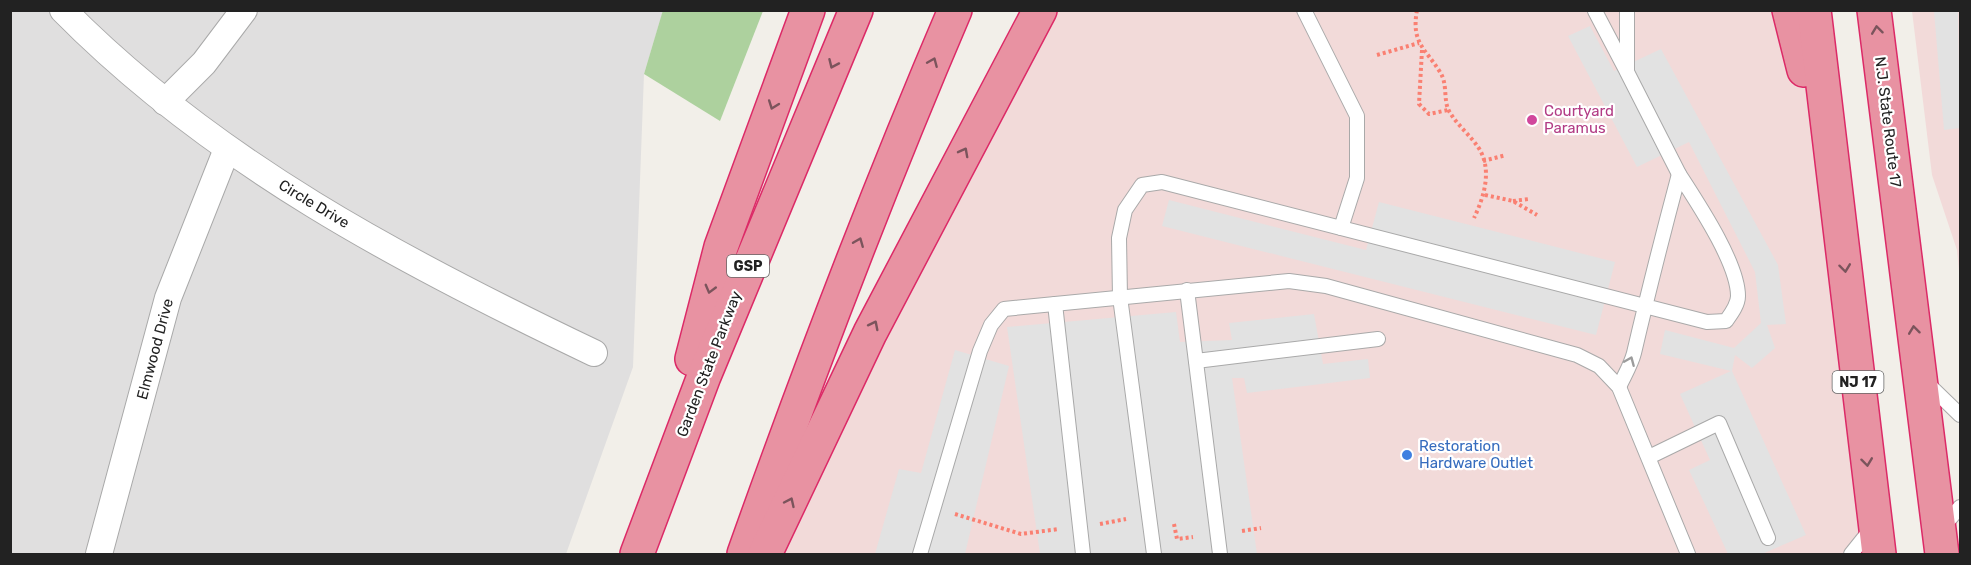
<svg xmlns="http://www.w3.org/2000/svg" width="1971" height="565" viewBox="0 0 1971 565" font-family="Rubik,sans-serif">
  <style>
    .residential { fill: #e0dfdf }
    .commercial { fill: #f2dad9 }
    .forest { fill: #add19e }
    .parking { fill: #e2e2e2 }
    .lines { fill: none; stroke-linecap: round; stroke-linejoin: round }
    .lane-casing { stroke: #a9a9a9; stroke-width: 16 }
    .street-casing { stroke: #a9a9a9; stroke-width: 28 }
    .highway-casing { stroke: #dc2a67; stroke-width: 36 }
    .path { stroke: #fa8072; stroke-width: 4; stroke-dasharray: 3 3; stroke-linecap: butt }
    .lane { stroke: #fff; stroke-width: 14 }
    .street { stroke: #fff; stroke-width: 26 }
    .highway { stroke: #e892a2; stroke-width: 33 }
    .oneway { stroke: #7b545c }
    .oneway2 { stroke: #9c9c9c }
    .hotel-dot { fill: #d1479c; stroke: #fff; stroke-width: 2 }
    .shop-dot { fill: #3f7fe0; stroke: #fff; stroke-width: 2 }
    .labels { text-anchor: middle; stroke-width: 4.5; stroke-linejoin: round; paint-order: stroke }
    .shield { fill: #fff; stroke: #646464; stroke-width: 1.5 }
    .shield-label { font-size: 14px; font-weight: bold; fill: #222 }
    .hotel-label { font-size: 15px; fill: #b23c85; stroke: #fff; text-anchor: start }
    .street-label { font-size: 15px; fill: #222; stroke: #fff }
    .shop-label { font-size: 15px; fill: #366cbe; stroke: #fff; text-anchor: start }
  </style>
  <rect width="100%" height="100%" fill="#f2efe9"/>
  <polygon class="residential" points="10,11 663,11 644,74 633,367 566,554 11,554"/>
  <g class="commercial">
    <polygon points="1040,11 1814,11 1879,554 766,554"/>
    <polygon points="1912,11 1960,11 1960,282 1957,250 1932,175"/>
  </g>
  <polygon class="forest" points="663,10 763,11 720,121 644,74"/>
  <g class="parking">
    <polygon points="1934,11 1958,11 1960,128 1944,130"/>
    <polygon points="1590,26 1614,71 1661,49 1778,265 1786,324 1767,325 1775,348 1752,368 1735,355 1732,371 1806,535 1762,554 1728,554 1689,470 1710,460 1680,394 1731,371 1660,354 1665,330 1734,348 1761,323 1755,272 1689,142 1637,167 1568,36"/>
    <polygon points="1169,200 1366,250 1379,202 1615,262 1596,335 1162,226"/>
    <polygon points="1176,312 1180,342 1232,340 1229,323 1314,314 1323,364 1368,359 1370,378 1247,393 1244,378 1232,378 1257,554 1040,554 1007,327"/>
    <polygon points="955,350 1009,366 965,554 875,554 899,469 921,473"/>
  </g>
  <g class="lines">
    <g class="lane-casing">
      <g id="lane">
        <polyline points="1304,10 1357,116 1357,178 1341,228"/>
        <polyline points="1627,10 1627,72 1679,174"/>
        <polyline points="1595,11 1626,70"/>
        <polyline points="1187,290 1220,554"/>
        <polyline points="1055,304 1083,554"/>
        <polyline points="1196,361 1378,339"/>
        <polyline points="1927,383 1960,415"/>
        <polyline points="1649,457 1719,423 1768,538"/>
        <polyline points="1942,528 1960,507"/>
        <polyline points="920,554 980,351 991,325 1004,309 1289,281 1326,286 1577,355 1599,366 1619,387 1688,554"/>
        <path d="M1154 554 1120 297 1119 238 1125 210 1142 185 1162 182 1707 322 1726 321C1731 314 1738 305 1738 296 1738 263 1697 202 1679 174 1663 234 1648 293 1634 353 1631 365 1624 376 1619 387"/>
        <polyline points="1851,554 1871,529"/>
      </g>
    </g>
    <g class="street-casing">
      <g id="street">
        <path d="M63 10C213 162 403 262 594 353"/>
        <polyline points="165,102 204,63 244,10"/>
        <polyline points="99,554 168,298 227,149"/>
      </g>
    </g>
    <g class="highway-casing">
      <g id="highway">
        <polyline points="1789,10 1804,70"/>
        <polyline points="1814,10 1879,554"/>
        <polyline points="1874,10 1942,554"/>
        <polyline points="692,359 721,247 808,10"/>
        <polyline points="637,554 704,376 856,10"/>
        <path d="M744 554C809 371 878 190 955 10"/>
        <polyline points="765,554 870,333 1040,10"/>
      </g>
    </g>
    <g class="path">
      <path d="M1417 10C1411 43 1425 48 1440 72 1448 84 1443 100 1449 111 1457 125 1470 135 1478 147 1493 169 1484 197 1474 218"/>
      <polyline points="1422,50 1419,104 1429,114 1448,110"/>
      <polyline points="1377,55 1419,43"/>
      <polyline points="1483,161 1506,155"/>
      <polyline points="1485,195 1513,201 1537,215"/>
      <polyline points="1513,201 1529,199"/>
      <polyline points="955,514 1021,534 1059,529"/>
      <polyline points="1100,524 1126,519"/>
      <polyline points="1174,524 1177,539 1193,537"/>
      <polyline points="1242,531 1261,528"/>
    </g>
    <use href="#lane" class="lane"/>
    <use href="#street" class="street"/>
    <use href="#highway" class="highway"/>
  </g>
  <defs><path id="oneway-chevron" d="M-2-3.5L2.5 0L-2 3.5" fill="none" stroke-width="1.6" stroke-linecap="round" stroke-linejoin="round" transform="scale(1.5)"/></defs>
  <g class="oneway">
    <use href="#oneway-chevron" transform="translate(1877 30) rotate(-97)"/>
    <use href="#oneway-chevron" transform="translate(933 62) rotate(-67)"/>
    <use href="#oneway-chevron" transform="translate(833 64) rotate(114)"/>
    <use href="#oneway-chevron" transform="translate(773 105) rotate(110)"/>
    <use href="#oneway-chevron" transform="translate(964 152) rotate(-62)"/>
    <use href="#oneway-chevron" transform="translate(859 242) rotate(-68)"/>
    <use href="#oneway-chevron" transform="translate(1845 268) rotate(83)"/>
    <use href="#oneway-chevron" transform="translate(710 289) rotate(105)"/>
    <use href="#oneway-chevron" transform="translate(874 325) rotate(-63)"/>
    <use href="#oneway-chevron" transform="translate(1914 330) rotate(-97)"/>
    <use href="#oneway-chevron" transform="translate(1867 462) rotate(83)"/>
    <use href="#oneway-chevron" transform="translate(790 502) rotate(-65)"/>
  </g>
  <use class="oneway2" href="#oneway-chevron" transform="translate(1630 361) rotate(-67)"/>
  <circle class="hotel-dot" cx="1532" cy="120" r="6"/>
  <circle class="shop-dot" cx="1407" cy="455" r="6"/>
  <g class="labels">
    <g class="shield">
      <rect x="727" y="255" width="42" height="22" rx="4.5"/>
      <rect x="1832.5" y="371" width="51" height="22" rx="4.5"/>
    </g>
    <g class="shield-label">
      <text x="748" y="271">GSP</text>
      <text x="1858" y="387">NJ 17</text>
    </g>
    <g class="hotel-label">
      <text x="1544" y="116">Courtyard<tspan x="1544" dy="17">Paramus</tspan></text>
    </g>
    <g class="street-label">
      <text transform="translate(1888 122) rotate(83)" y="5">N.J. State Route 17</text>
      <text transform="translate(314 204) rotate(31)" y="5">Circle Drive</text>
      <text transform="translate(155 349) rotate(-75)" y="5">Elmwood Drive</text>
      <text transform="translate(709 364) rotate(-69)" y="5">Garden State Parkway</text>
    </g>
    <g class="shop-label">
      <text x="1419" y="451">Restoration<tspan x="1419" dy="17">Hardware Outlet</tspan></text>
    </g>
  </g>
  <rect width="1971" height="565" fill="none" stroke="#222222" stroke-width="24"/>
</svg>
